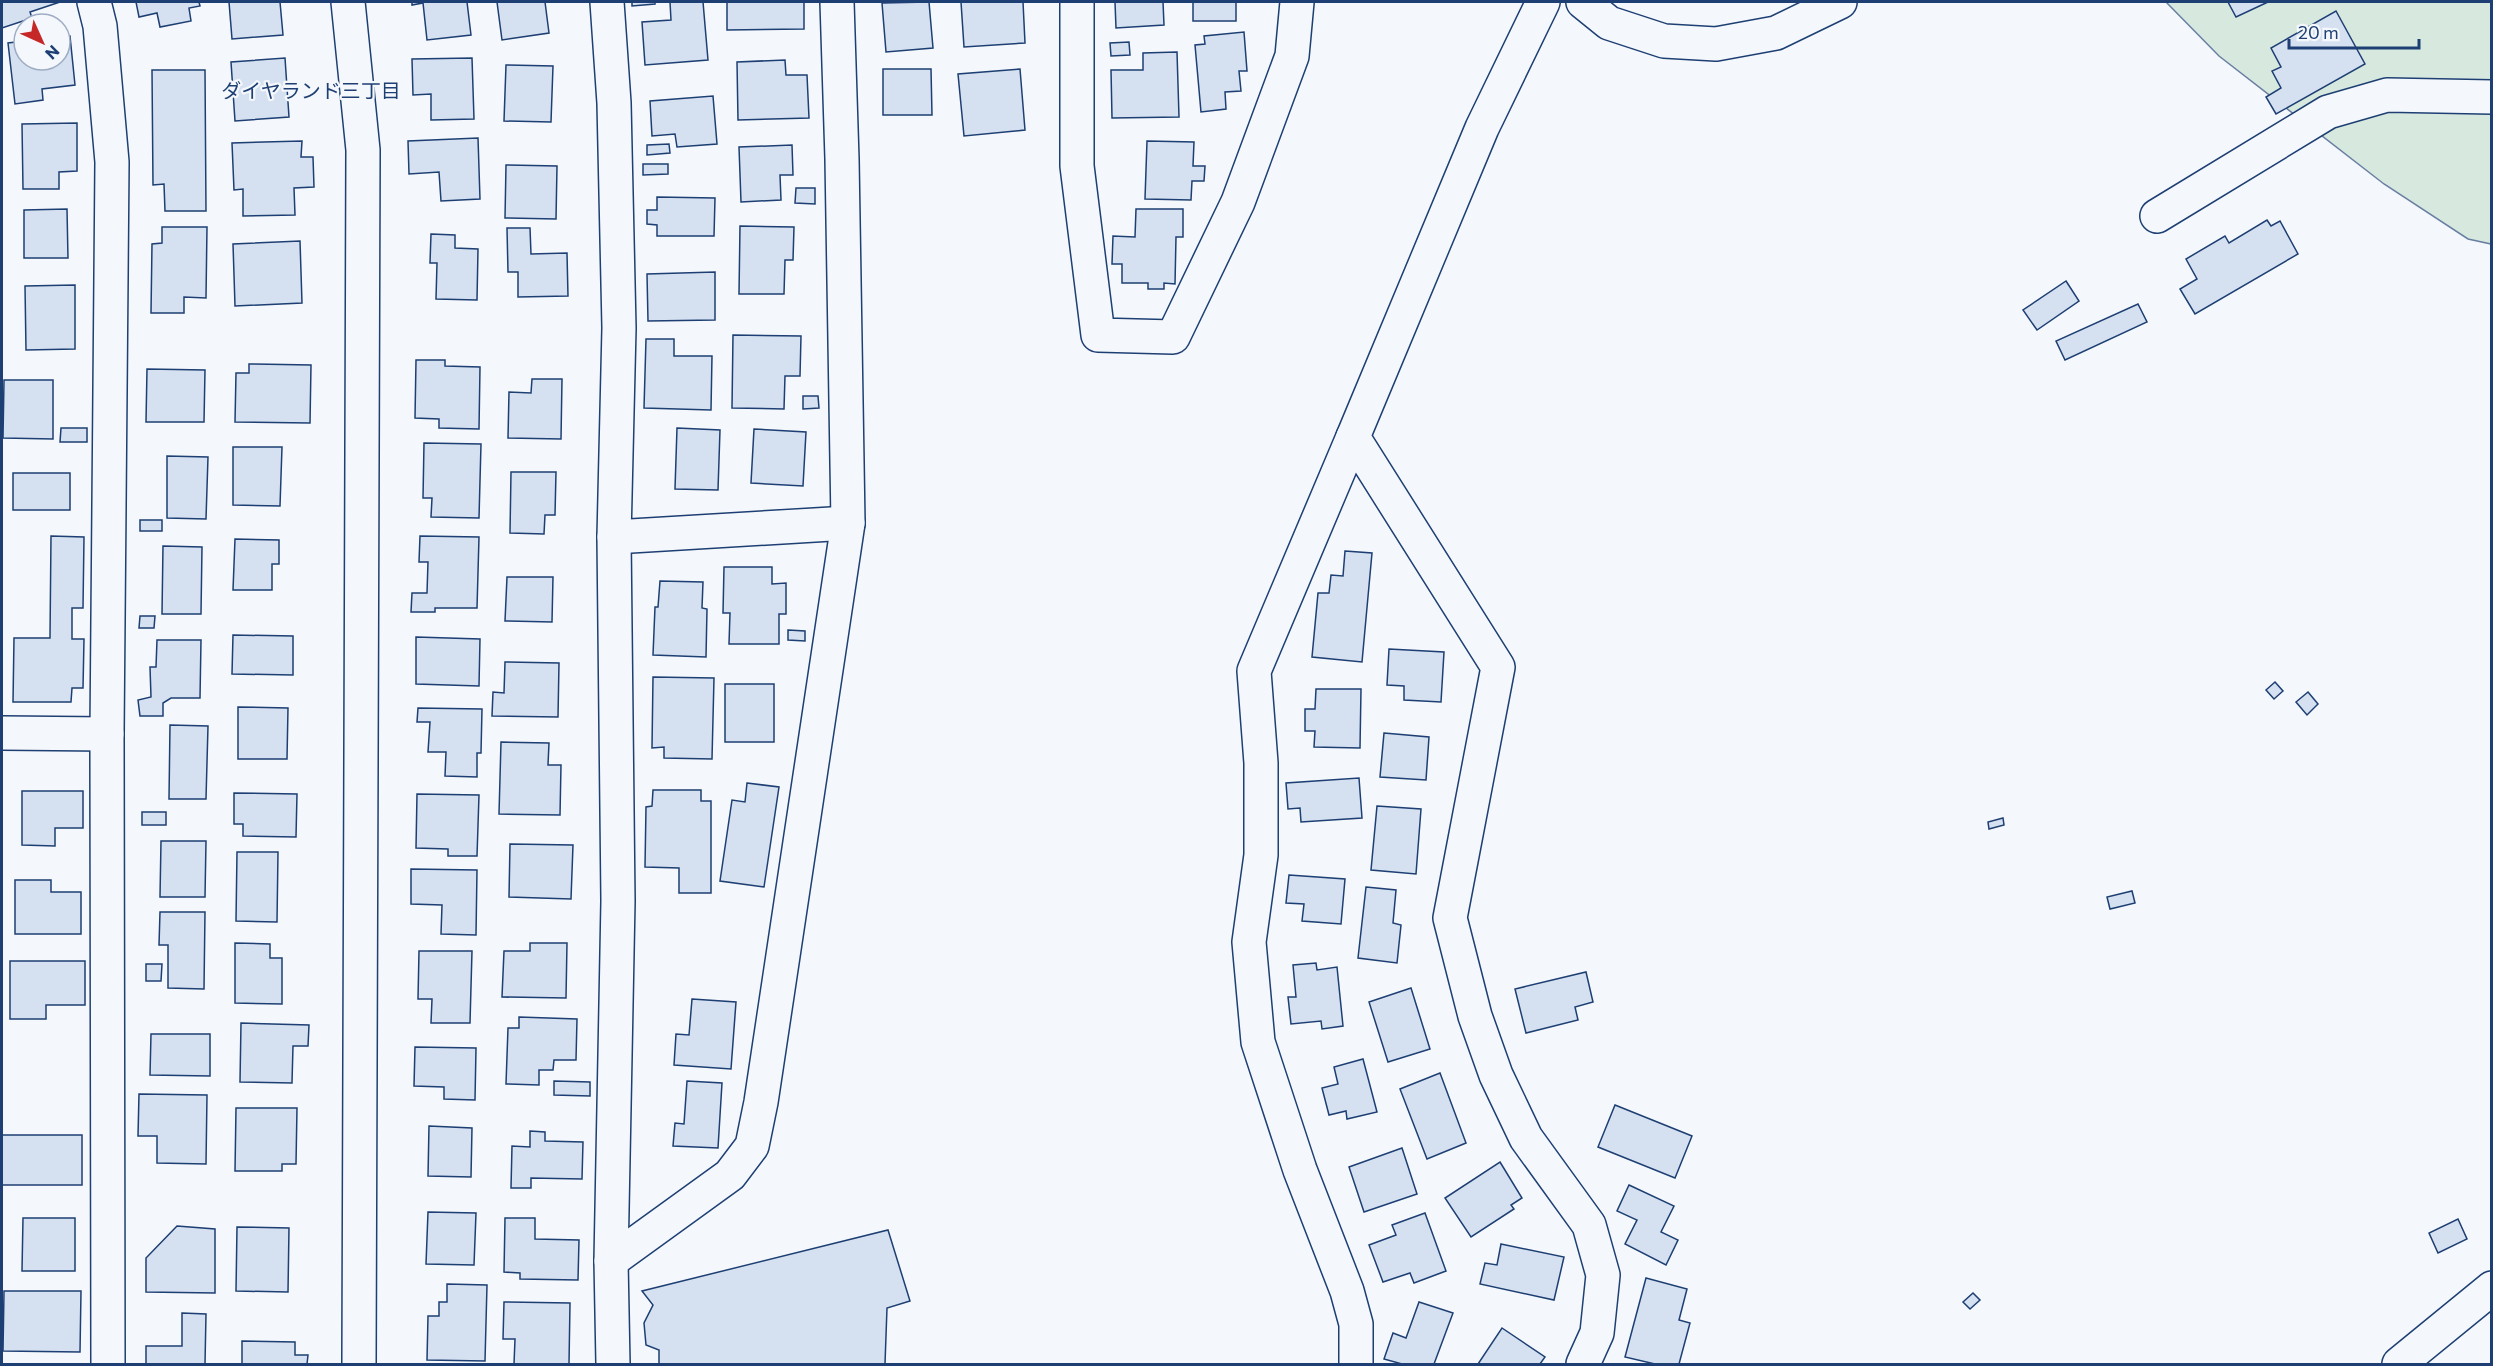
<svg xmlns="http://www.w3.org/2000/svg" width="2493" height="1366" viewBox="0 0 2493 1366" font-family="Commissioner,'Noto Sans JP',sans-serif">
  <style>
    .green { fill: #d7e8df; stroke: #687fa3; stroke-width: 1.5 }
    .building { fill: #d5e0f0; stroke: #1d3f73; stroke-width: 1.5 }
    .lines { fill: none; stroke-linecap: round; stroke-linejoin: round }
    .minor-casing { stroke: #1d3f73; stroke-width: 36 }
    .major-casing { stroke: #1d3f73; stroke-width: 36 }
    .minor { stroke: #f4f7fb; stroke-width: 33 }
    .major { stroke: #f4f7fb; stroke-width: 33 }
    .labels { text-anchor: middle; stroke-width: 4.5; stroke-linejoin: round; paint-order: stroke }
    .neighbourhood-label { font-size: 20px; fill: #1d3f73; stroke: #f4f7fb }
  </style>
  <rect width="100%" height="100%" fill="#f4f7fb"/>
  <polygon class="green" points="2166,2 2491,2 2491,244 2468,239 2384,184 2219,56"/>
  <g class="building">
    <polygon points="2,2 60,2 30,12 32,18 2,28"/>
    <polygon points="136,2 199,2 200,6 189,8 191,21 160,27 157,13 139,17"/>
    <polygon points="229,2 280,2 283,35 232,39"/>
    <polygon points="412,2 467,2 471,35 427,40 423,3 412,5"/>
    <polygon points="497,2 545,2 549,33 502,40"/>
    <polygon points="632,2 655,2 655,4 632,6"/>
    <polygon points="670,2 703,2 708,60 645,65 642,22 671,20"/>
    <polygon points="727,2 804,2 804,29 727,30"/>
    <polygon points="929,2 933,48 886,52 882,3"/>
    <polygon points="961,2 1023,2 1025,43 964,47"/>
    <polygon points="1115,2 1163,2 1164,25 1116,28"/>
    <rect x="1193" y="2" width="43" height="19"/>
    <polygon points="2228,2 2268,2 2236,17"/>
    <polygon points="2336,11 2365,64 2276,114 2266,97 2281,88 2272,71 2281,67 2271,48"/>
    <polygon points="1244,32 1247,71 1239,71 1241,91 1225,92 1226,109 1201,112 1195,45 1205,44 1204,36"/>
    <polygon points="70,36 75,85 42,89 43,100 15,104 8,43 24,41 24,60 60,60 60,37"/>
    <polygon points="1129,42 1130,55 1111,56 1110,43"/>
    <polygon points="1177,52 1179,117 1112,118 1111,70 1143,70 1143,53"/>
    <polygon points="285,58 289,117 235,121 231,62"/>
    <polygon points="472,58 474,119 431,120 431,94 413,95 412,59"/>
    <polygon points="785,60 786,75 807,75 809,118 738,120 737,62"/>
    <polygon points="506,65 553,66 551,122 504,121"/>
    <polygon points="883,69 931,69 932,115 883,115"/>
    <polygon points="1020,69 1025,130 964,136 958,74"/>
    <polygon points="152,70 205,70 206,211 165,211 164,184 153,185"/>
    <polygon points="713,96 717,144 677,147 675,134 652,136 650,101"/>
    <polygon points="77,123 77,171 59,172 59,189 23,189 22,124"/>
    <polygon points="478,138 480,199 441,201 439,172 409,174 408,141"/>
    <polygon points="302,141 301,157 313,157 314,187 294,188 295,215 243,216 243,189 234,190 232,143"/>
    <polygon points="1147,141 1194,142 1193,166 1205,166 1204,181 1192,181 1191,200 1145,199"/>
    <polygon points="669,144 670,153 647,155 647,145"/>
    <polygon points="792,145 793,175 780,175 781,200 741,202 739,147"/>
    <polygon points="643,164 668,164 668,174 643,175"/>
    <polygon points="506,165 557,166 556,219 505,218"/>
    <polygon points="796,188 815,188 815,204 795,203"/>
    <polygon points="657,197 715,198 714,236 657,236 657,225 647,224 647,210 657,210"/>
    <polygon points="67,209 68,258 24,258 24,210"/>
    <polygon points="1136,209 1183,209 1183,237 1176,237 1175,284 1164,283 1164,289 1148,289 1148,283 1122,283 1122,264 1112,264 1113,236 1135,237"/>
    <polygon points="2267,220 2271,226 2280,221 2298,254 2195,314 2180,289 2197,279 2186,259 2225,236 2229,243"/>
    <polygon points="740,226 794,227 793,260 785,260 784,294 739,294"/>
    <polygon points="162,227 207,227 206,298 184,297 184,313 151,313 152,244 162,243"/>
    <polygon points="507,228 530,228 531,254 567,253 568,296 518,297 518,272 508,272"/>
    <polygon points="431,234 455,235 455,248 478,249 477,300 436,299 437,263 430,263"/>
    <polygon points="300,241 302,303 235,306 233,244"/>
    <polygon points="715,272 715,320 648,321 647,274"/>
    <polygon points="2066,281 2079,301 2037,330 2023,310"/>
    <polygon points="75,285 75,349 26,350 25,286"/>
    <polygon points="2138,304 2147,322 2065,360 2056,341"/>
    <polygon points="733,335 801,336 800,376 785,376 784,409 732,408"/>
    <polygon points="646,339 674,339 674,356 712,356 711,410 644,408"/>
    <polygon points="416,360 445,360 445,366 480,367 479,429 439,428 439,419 415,418"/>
    <polygon points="249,364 311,365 310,423 235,422 236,373 249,373"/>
    <polygon points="147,369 205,370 204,422 146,422"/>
    <polygon points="532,379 562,379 561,439 508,438 509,392 531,393"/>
    <polygon points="4,380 53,380 53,439 3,438"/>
    <polygon points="803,396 818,396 819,408 803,409"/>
    <polygon points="61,428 87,428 87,442 60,442"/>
    <polygon points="677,428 720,430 718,490 675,489"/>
    <polygon points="754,429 806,432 803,486 751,483"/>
    <polygon points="424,443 481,444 479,518 431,517 432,498 423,498"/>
    <polygon points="233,447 282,447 280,506 233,505"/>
    <polygon points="167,456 208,457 206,519 167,518"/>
    <polygon points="511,472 556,472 555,515 545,515 544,534 510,533"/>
    <rect x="13" y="473" width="57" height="37"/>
    <rect x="140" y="520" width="22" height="11"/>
    <polygon points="51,536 84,537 83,608 72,608 72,639 84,639 83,688 72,688 71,702 13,702 14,638 50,638"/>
    <polygon points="420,536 479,537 477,608 435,608 435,612 411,612 412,593 427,593 428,562 419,562"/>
    <polygon points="235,539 279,540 279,564 272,564 272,590 233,590"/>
    <polygon points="163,546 202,547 201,614 162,614"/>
    <polygon points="1345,551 1372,553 1362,662 1312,657 1318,593 1329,593 1331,575 1343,576"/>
    <polygon points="724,567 772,567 772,584 786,583 786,614 779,614 779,644 729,644 730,613 723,613"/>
    <polygon points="507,577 553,577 552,622 505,621"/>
    <polygon points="660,581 703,582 702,608 707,609 706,657 653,655 655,607 658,607"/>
    <polygon points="140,616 155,616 154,628 139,628"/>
    <polygon points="788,630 805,631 805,641 788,640"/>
    <polygon points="233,635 293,636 293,675 232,674"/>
    <polygon points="416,637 480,639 479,686 416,684"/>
    <polygon points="157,640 201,640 200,698 171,698 163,703 163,716 140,716 138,700 151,697 150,667 156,667"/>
    <polygon points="1389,649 1444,652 1441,702 1404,700 1404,686 1387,685"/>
    <polygon points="505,662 559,663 558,717 492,716 493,692 504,693"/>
    <polygon points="653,677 714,678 712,759 664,758 664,747 652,748"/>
    <polygon points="2275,682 2283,691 2274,699 2266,690"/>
    <rect x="725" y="684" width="49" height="58"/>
    <polygon points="1316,689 1361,689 1360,748 1314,747 1315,731 1305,731 1305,709 1315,709"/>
    <polygon points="2308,692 2318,704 2307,715 2296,702"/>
    <polygon points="238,707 288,708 287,759 238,759"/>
    <polygon points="418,708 482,709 481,753 477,753 477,777 445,776 446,752 428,752 430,722 417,722"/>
    <polygon points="170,725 208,726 206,799 169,799"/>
    <polygon points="1384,733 1429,737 1426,780 1380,777"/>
    <polygon points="501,742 549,743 548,765 561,765 560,815 499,814"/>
    <polygon points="1359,778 1362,818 1301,822 1300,808 1288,809 1286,783"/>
    <polygon points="747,783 779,787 764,887 720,881 732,800 745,802"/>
    <polygon points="653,790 701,790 701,801 711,801 711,893 679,893 679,868 645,867 646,807 652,806"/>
    <polygon points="22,791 83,791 83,828 55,828 55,846 22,845"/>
    <polygon points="234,793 297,794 296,837 243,836 243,824 234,824"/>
    <polygon points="417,794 479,795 477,856 448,856 448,849 416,848"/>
    <polygon points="1377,806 1421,809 1416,874 1371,870"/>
    <rect x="142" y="812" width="24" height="13"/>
    <polygon points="2003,818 2004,825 1989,829 1988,822"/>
    <polygon points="161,841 206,841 205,897 160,897"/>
    <polygon points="510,844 573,845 571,899 509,897"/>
    <polygon points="237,852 278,852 277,922 236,921"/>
    <polygon points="411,869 477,870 476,935 441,934 442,905 411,904"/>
    <polygon points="1289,875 1345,879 1341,924 1302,921 1304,904 1286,903"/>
    <polygon points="15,880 51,880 51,892 81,892 81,934 15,934"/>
    <polygon points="1366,887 1396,890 1393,923 1401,925 1397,963 1358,958"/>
    <polygon points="2132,891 2135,903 2110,909 2107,897"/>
    <polygon points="160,912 205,912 204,989 168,988 168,945 159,945"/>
    <polygon points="235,943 270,944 270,958 282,958 282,1004 235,1003"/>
    <polygon points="530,943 567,943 566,998 502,997 504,951 530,951"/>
    <polygon points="419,951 472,951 470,1023 431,1023 432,999 418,999"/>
    <polygon points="10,961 85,961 85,1005 46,1005 46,1019 10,1019"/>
    <polygon points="1316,963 1317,970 1337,967 1343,1026 1322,1029 1321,1021 1291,1024 1288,997 1296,997 1293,965"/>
    <polygon points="146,964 162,964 161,981 146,981"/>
    <polygon points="1586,972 1593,1002 1575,1007 1578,1020 1526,1033 1515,989"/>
    <polygon points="1411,988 1430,1049 1388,1062 1369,1002"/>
    <polygon points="692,999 736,1002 731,1069 674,1065 676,1034 689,1035"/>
    <polygon points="519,1017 577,1019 576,1060 554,1060 553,1070 539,1070 539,1085 506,1084 508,1028 519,1028"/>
    <polygon points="241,1023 309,1025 308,1046 293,1046 292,1083 240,1082"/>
    <polygon points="151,1034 210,1034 210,1076 150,1075"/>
    <polygon points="415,1047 476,1048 475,1100 444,1099 444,1087 414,1086"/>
    <polygon points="1363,1059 1377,1112 1347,1119 1346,1111 1329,1115 1322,1088 1338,1084 1334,1067"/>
    <polygon points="1440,1073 1466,1143 1427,1159 1400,1089"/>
    <polygon points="554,1081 590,1082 590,1096 554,1095"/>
    <polygon points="687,1081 722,1083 718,1148 673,1146 675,1123 684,1124"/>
    <polygon points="139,1094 207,1095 206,1164 157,1163 157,1136 138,1136"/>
    <polygon points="1615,1105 1692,1136 1675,1178 1598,1147"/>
    <polygon points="236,1108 297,1108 296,1164 282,1164 282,1171 235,1171"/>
    <polygon points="429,1126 472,1128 471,1177 428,1176"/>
    <polygon points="530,1131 545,1132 545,1141 583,1142 582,1179 531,1178 531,1188 511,1188 512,1146 530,1147"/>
    <rect x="2" y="1135" width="80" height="50"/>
    <polygon points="1402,1148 1417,1194 1364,1212 1349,1167"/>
    <polygon points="1500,1162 1522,1198 1511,1205 1514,1209 1471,1237 1445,1198"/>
    <polygon points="1629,1185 1674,1206 1661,1232 1678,1240 1666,1265 1625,1244 1637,1220 1617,1211"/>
    <polygon points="428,1212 476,1213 474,1265 426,1264"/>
    <polygon points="1425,1213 1446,1271 1414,1283 1410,1273 1383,1282 1369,1245 1396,1235 1392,1225"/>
    <polygon points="23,1218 75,1218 75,1271 22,1271"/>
    <polygon points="505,1218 535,1218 535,1239 579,1240 578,1280 520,1279 520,1273 504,1272"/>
    <polygon points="2458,1219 2467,1239 2438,1253 2429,1233"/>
    <polygon points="177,1226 215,1229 215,1293 146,1292 146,1258"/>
    <polygon points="237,1227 289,1228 288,1292 236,1291"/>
    <polygon points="888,1230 910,1301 887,1308 885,1364 659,1364 659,1350 646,1345 644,1323 653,1305 642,1291"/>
    <polygon points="1501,1244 1564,1257 1554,1300 1480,1284 1485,1263 1497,1265"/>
    <polygon points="1646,1278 1687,1289 1679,1320 1690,1323 1679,1364 1655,1364 1625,1357"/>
    <polygon points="447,1284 487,1285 485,1361 427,1360 428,1316 439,1316 439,1302 447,1302"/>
    <polygon points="4,1291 81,1291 80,1352 3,1351"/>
    <polygon points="1973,1293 1980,1300 1970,1309 1963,1302"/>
    <polygon points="504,1302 570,1303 569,1364 514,1364 515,1339 503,1339"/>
    <polygon points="1419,1302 1453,1313 1434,1364 1402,1364 1384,1359 1393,1333 1406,1338"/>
    <polygon points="182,1313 206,1314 205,1364 146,1364 146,1346 182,1346"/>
    <polygon points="1502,1328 1545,1357 1540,1364 1478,1364"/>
    <polygon points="242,1341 295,1342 295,1355 308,1355 307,1364 242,1364"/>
  </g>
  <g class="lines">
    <g class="minor-casing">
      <g id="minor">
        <polyline points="94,2 100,26 112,162 107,734 108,1364"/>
        <polyline points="348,2 363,150 359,1364"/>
        <polyline points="607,2 614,103 619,328 614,537 618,901 611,1261 613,1364"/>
        <polyline points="1077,2 1077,166 1098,335 1173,337 1238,202 1292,56 1297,2"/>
        <polyline points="1543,2 1482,128 1353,437 1498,667 1450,918 1475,1016 1496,1075 1526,1138 1589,1225 1603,1275 1597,1333 1583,1364"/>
        <polyline points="1583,2 1609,23 1664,41 1716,44 1776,33 1840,2"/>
        <polyline points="2157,216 2328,112 2387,95 2492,97"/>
        <polyline points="1353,437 1254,671 1261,763 1261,855 1249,942 1258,1042 1300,1170 1347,1291 1356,1324 1356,1364"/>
        <polyline points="614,537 848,523"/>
        <polyline points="2,733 107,734"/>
        <polyline points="611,1261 730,1175 752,1146 761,1102 848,523 842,159 837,2"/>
      </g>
    </g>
    <g class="major-casing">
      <polyline id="major" points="2399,1364 2492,1288"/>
    </g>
    <use href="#minor" class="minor"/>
    <use href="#major" class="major"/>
  </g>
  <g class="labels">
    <g class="neighbourhood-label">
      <text x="311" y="98">ダイヤランド三丁目</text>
    </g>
  </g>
  <rect width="2493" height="1366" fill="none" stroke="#1d3f73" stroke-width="6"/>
  <g transform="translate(42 42) rotate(135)"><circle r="28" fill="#f4f7fb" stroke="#9eadc5" stroke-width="1.5"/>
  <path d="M0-4.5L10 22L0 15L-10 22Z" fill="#c62828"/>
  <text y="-9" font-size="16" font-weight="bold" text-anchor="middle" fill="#1d3f73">N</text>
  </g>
  <path d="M2289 39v9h130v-9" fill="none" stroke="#1d3f73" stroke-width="3"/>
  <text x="2298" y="39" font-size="18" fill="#1d3f73" stroke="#f4f7fb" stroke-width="4.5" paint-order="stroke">20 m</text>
</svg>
